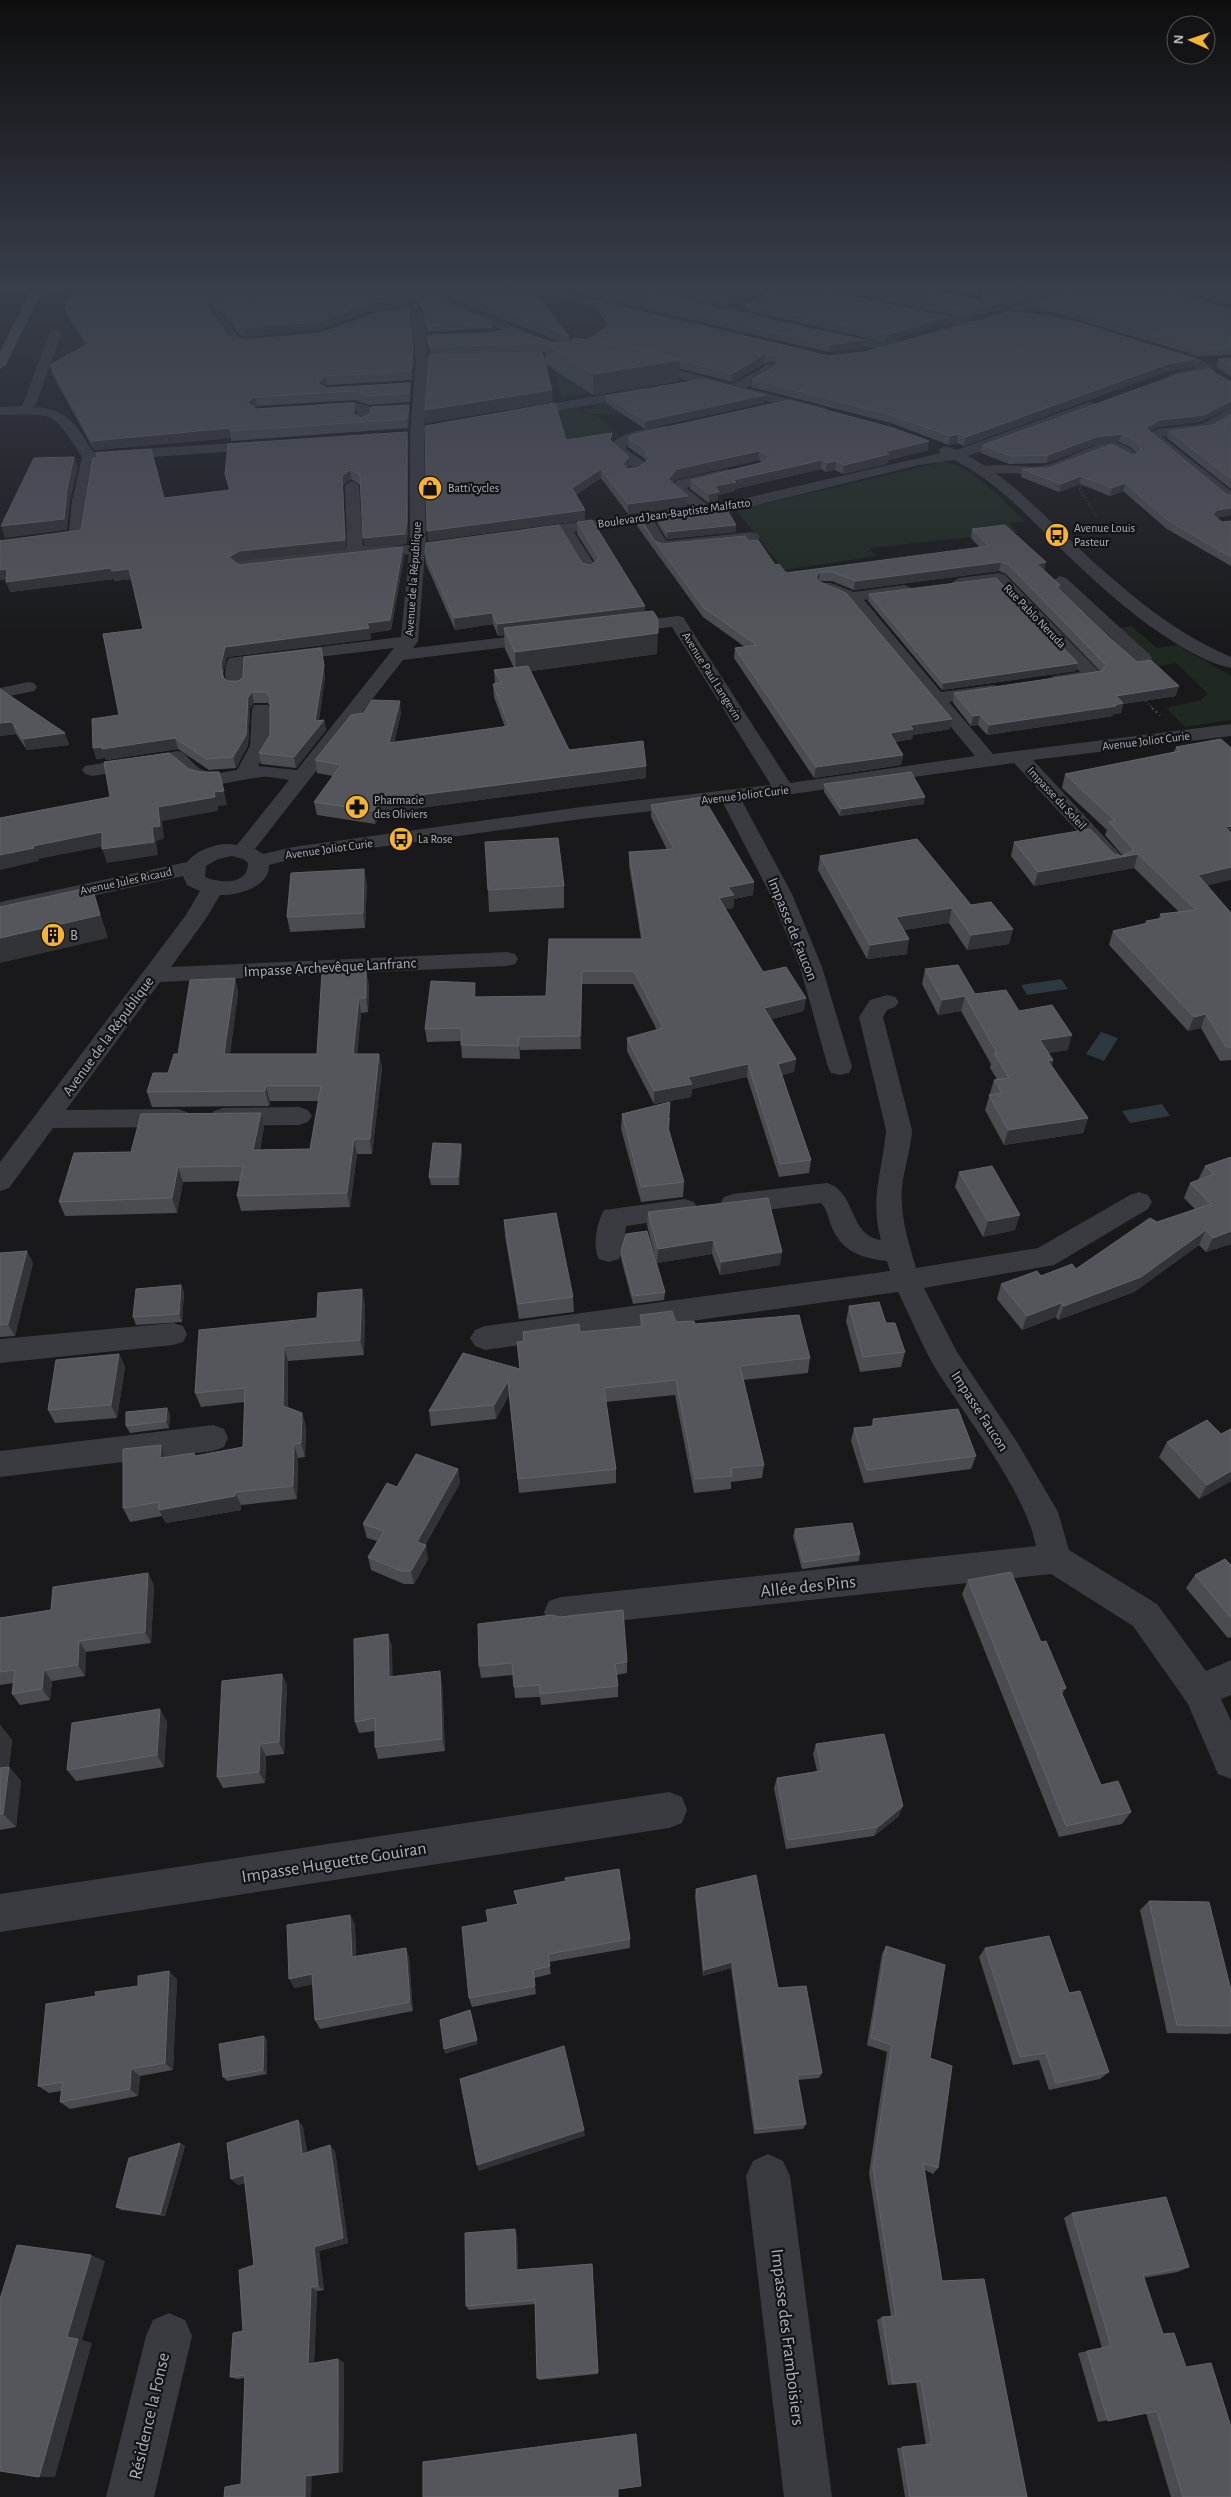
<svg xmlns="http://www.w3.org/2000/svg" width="1231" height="2497" viewBox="0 0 1231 2497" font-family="'Alegreya Sans',sans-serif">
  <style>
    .green { fill: #202921 }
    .water { fill: #2e3840 }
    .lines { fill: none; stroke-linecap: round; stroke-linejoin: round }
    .path-far2 { stroke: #3f4247; stroke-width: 1; stroke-dasharray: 1 2; stroke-linecap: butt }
    .path-far1 { stroke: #3f4247; stroke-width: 2; stroke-dasharray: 1 2.5; stroke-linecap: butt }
    .path { stroke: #3f4247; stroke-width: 2.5; stroke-dasharray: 2 3; stroke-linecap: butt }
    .minor { fill: #393b40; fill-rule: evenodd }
    .major { fill: #55585f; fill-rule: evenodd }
    .wall { fill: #4a4c50 }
    .shaded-wall { fill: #323336 }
    .building { fill: #55565c; stroke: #62646a }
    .labels { text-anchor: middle; stroke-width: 4.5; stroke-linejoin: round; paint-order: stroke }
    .far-poi-label { font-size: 12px; fill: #abb0bb; stroke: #141416; text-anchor: start }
    .far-street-label { font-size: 12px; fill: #abb0bb; stroke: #141416 }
    .street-label { font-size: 15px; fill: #abb0bb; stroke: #141416 }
    .poi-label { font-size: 15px; fill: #abb0bb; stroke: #141416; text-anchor: start }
    .near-street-label { font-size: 18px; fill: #abb0bb; stroke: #141416 }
  </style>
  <rect width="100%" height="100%" fill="#19191b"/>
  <g class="green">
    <polygon points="565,370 604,391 561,398 555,373"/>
    <polygon points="615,401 623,414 593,414 620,436 546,450 546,412 573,407 583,414 587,414 584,410 599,408 594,404"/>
    <path d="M943 462C971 464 1004 502 1025 521L1009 523 1017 532 869 548 876 556 784 570 736 510Z"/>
    <polygon points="1131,626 1157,648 1177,645 1231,676 1231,720 1185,727 1166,708 1201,700 1208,694 1176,663 1159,666 1119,628"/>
  </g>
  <g class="water">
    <polygon points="1061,979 1068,989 1027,995 1021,985"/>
    <polygon points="1101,1032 1118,1038 1104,1061 1086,1054"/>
    <polygon points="1162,1104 1170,1116 1130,1123 1122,1111"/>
  </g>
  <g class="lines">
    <polyline class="path-far2" points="926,290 947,287"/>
    <g class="path-far1">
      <polyline points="1083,483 1079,488 1096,516"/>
      <polyline points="769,557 778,567"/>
      <polyline points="783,572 806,571"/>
      <polyline points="1143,699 1154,709"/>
    </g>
    <polyline class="path" points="1152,708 1160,715"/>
    <g class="minor">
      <path d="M394 287H406L409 294 417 292 434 294 551 342 545 346 541 345 428 299 412 300 423 314 428 361 424 434 426 543 461 538 469 543 461 548 425 552 418 641 413 648 541 633 547 634 550 638 547 642 541 643 403 660 255 849 263 854 293 847 581 807 771 785 672 627 621 633 615 632 612 628 615 624 621 623 677 616 683 617 790 783 975 756 846 601 819 589 817 586 819 583H831L854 592 904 585 910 587 912 590 910 593 864 600 941 692 992 685 998 686 1001 690 998 694 949 702 993 754 1231 724V736L1033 760 1119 853 1122 857 1119 861 1112 863 1105 861 1014 763 742 801 792 894 822 967 852 1067 849 1073 840 1075 831 1073 828 1067 800 967 770 894 723 803 581 819 293 859 269 865C270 887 237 896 220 895L207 917 171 967 507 952 515 954 518 959 515 964 507 966 160 982 66 1110 178 1109 187 1112 191 1118 187 1124 178 1127 53 1128 9 1188 0 1191V1162L186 915 200 891 187 885 183 876 0 916V902L187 862C197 849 221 841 237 845L289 780C280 779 270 776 262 777 227 780 198 798 173 764L92 776 85 774 82 770 85 766 178 751C186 753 187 757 193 763 207 777 219 773 237 770L250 746 252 709 254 705H268L270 709V746L258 766 297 770 394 648 244 666V686L241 690H229C224 683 224 665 229 658L401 637 409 554 365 560 357 556 242 568 234 563 242 558 347 547 345 485 352 481 359 485 363 546C380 544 393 547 410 545V434L416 361 411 315 403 307ZM232 856 243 859 248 863C248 886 219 883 205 877L206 866 218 859Z"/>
      <polygon points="517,287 538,287 637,310 639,313 633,317 519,289"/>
      <polygon points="615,287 637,287 761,315 767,319 761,323 621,290"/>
      <polygon points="1076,287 1095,287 1039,304 1010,317 1002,317 1000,314 1031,300"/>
      <polygon points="1199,287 1216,287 1188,299 1180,299 1178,297"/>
      <polygon points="912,307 973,321 975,324 969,328 908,313 908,309"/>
      <polygon points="216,312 220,313 240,338 268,337 274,341 268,345 233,345 210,316"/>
      <path d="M56 328 62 332 35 407C69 409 77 426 93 452L266 441 273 445 266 449 95 461 82 539 0 550V540L69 532 72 501 82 457C52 410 55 414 0 415V407L22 406 23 404 50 332Z"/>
      <path d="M825 330 864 339 895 340 901 344C890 356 836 340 821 337L819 334 821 331Z"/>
      <polygon points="1158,346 1201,359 1215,370 1214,373 1175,381 1170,380 1169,377 1170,374 1198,368 1154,353 1152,350"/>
      <polygon points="642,361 732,384 761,369 766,364 774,364 776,367 771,375 746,388 826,408 828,411 821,415 638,368 636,365"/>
      <polygon points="643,388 650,392 648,395 520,417 513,413 520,409"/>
      <polygon points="354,402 369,406 371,409 368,425 358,425 356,422 357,411 353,410 318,412 311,408 318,404"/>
      <path d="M1089 402 1094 403 1096 406 1094 409 968 456 985 466C1005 463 1030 469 1047 465 1075 458 1115 424 1138 457L1131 461 1110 450 1047 474 995 473C1022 492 1045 516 1069 539 1118 585 1168 630 1231 657V668C1208 663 1186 650 1166 637 1126 611 1090 577 1056 544 1025 513 994 480 954 460L919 465 729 512 654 521 666 541 752 532 758 534 760 537 758 540 752 542 662 551 656 549 640 523 574 532 598 570 590 575 584 573 559 534 524 539 516 534 524 529 692 507 671 490 669 487 678 480 727 469 732 470 734 473 732 476 686 488 708 505 729 502 941 453 938 450 945 446 957 450Z"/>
      <polygon points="1231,408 1231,418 1210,431 1162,437 1231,491 1231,502 1226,501 1146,436 1158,429 1202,424"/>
      <path d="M665 426 670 427 672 430 670 433 637 440 626 446 627 450 644 461 647 468 637 476H627L625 473 632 466 615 455 612 444C623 430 649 429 665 426Z"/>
      <polygon points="999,573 1005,575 1099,671 1102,675 1099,679 1059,685 1053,684 1050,680 1053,676 1080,672 995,583 959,588 951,583 959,578"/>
      <polygon points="1060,576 1066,578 1149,654 1152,658 1149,662 1137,662 1054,584 1052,581"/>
      <polygon points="28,682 34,683 37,687 34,691 0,698 0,688"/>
      <path d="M887 995 895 997 899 1002 895 1007 887 1010 883 1017 912 1130C911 1150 904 1168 902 1188 900 1216 908 1241 916 1268L1038 1248 1130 1195 1139 1192 1148 1195 1152 1202 1148 1209 1054 1265 924 1288 957 1352 1017 1442 1058 1512 1069 1550 1157 1604 1206 1671 1231 1660V1695L1221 1699 1231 1721V1779L1218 1774 1188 1704 1133 1626 1051 1574 561 1627 549 1623 544 1612 549 1601 561 1597 1036 1546C1025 1491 968 1420 937 1371 922 1346 911 1318 898 1292L485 1350 475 1346 470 1338 475 1330 485 1326 890 1271 887 1261C860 1258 841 1251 831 1225 828 1217 827 1209 821 1203L733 1214 724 1211 720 1204 724 1197 733 1194 827 1183C857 1192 848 1235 881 1240 869 1197 883 1171 886 1130L859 1017 870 1000Z"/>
      <polygon points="299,1107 308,1110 312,1116 308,1122 299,1125 223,1126 214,1123 210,1117 214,1111 223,1108"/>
      <path d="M685 1199 694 1202 698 1209 694 1216 626 1226 623 1252 619 1259 609 1262 599 1259C592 1247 597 1222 604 1210Z"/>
      <polygon points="173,1323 183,1326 187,1334 183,1342 173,1345 0,1363 0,1339"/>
      <polygon points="213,1425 224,1429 228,1438 224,1447 213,1451 0,1477 0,1451"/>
      <polygon points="669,1792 682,1797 687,1810 682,1823 669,1828 0,1932 0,1894"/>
      <polygon points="768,2154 783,2161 790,2176 832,2497 784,2497 746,2176 753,2161"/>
      <polygon points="169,2313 185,2320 192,2336 154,2497 106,2497 146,2336 153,2320"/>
    </g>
    <polygon class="major" points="32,287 44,287 6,365 0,369 0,352"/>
  </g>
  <g class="wall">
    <polygon points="407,287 530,287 569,336 569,342 588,340 608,326 597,309 597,301 829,356 1195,359 1193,367 1165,372 964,446 957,443 949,445 891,423 751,387 752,379 773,368 775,364 774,362 765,363 732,382 679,368 679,381 593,395 545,364 545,352 498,353 553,402 426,423 425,410 430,355 427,335 553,343 564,343 431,291 409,291"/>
    <polygon points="581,287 629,287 717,312 861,348 829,352 588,296"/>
    <polygon points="646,287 767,287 726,306"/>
    <polygon points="826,287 914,287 981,301 1069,287 969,319"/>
    <polygon points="1170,287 1231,287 1231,305"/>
    <polygon points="128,290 400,299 401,307 373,311 319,330 246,337 240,335 220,311 215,310 211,313 228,335 244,340 414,361 412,380 327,385 324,387 326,388 410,383 411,392 410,402 369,405 354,400 257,406 254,408 256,409 355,415 361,418 410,414 408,428 231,441 231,438 94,450 52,374 50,365 86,345 68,317 65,308"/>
    <polygon points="414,295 492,322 493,328 427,332 425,314 415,300"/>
    <polygon points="1034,303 1231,310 1231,355 1198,356 1057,313 1033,309"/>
    <polygon points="745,304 948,317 947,324 884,342 745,310"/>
    <polygon points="1231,358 1231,377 1216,367 1218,359"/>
    <polygon points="606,396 764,403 645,429 606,403"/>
    <polygon points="1231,414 1231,489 1167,438 1169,431 1213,425"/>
    <polygon points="1201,422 1158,427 1150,432 1227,495 1231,495 1231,515 1216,518 1222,522 1231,521 1231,566 1167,529 1123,491 1110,496 1080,484 1059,492 1021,477 1022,469 1049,468 1132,455 1137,453 1130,447 1119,442 1094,445 1047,463 1009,464 981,453 983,445"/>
    <polygon points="407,432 408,441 408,532 406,544 365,548 360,485 351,479 343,485 346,550 241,561 237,563 239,565 404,557 391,630 370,633 371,639 227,657 223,674 224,678 227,681 239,681 325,676 319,720 324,720 326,730 296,768 261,764 259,753 270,735 270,706 268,703 254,703 250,708 248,745 236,768 209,770 178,749 106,760 105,758 96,759 119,715 143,629 132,579 114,581 114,579 10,592 81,530 97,458 96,453 164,498 230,491 225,474"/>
    <polygon points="628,438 928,450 888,460 887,464 843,474 835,470 826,472 821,469 735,489 735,491 718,495 718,502 709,503 690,489 691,480 762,462 759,460 677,479 672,483 688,496 687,506 628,514 601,478 576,495 585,520 428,541 566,440 629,466 627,469 638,468 646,462 645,459 628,447"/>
    <polygon points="637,517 655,541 662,544 749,541 775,565 786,573 980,548 971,538 972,529 1044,570 1060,585 1059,589 1109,637 1176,696 1123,704 1121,713 1113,714 1113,716 987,735 978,725 971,726 953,703 954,693 1100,671 1006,574 999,571 854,590 832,581 820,581 950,729 913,735 912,739 895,742 903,755 901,765 814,778 734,658 735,648 745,647 703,617 637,526"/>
    <polygon points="657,517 736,525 736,532 667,539 657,523"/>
    <polygon points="577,522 645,606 644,612 657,654 531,671 569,750 646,766 646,778 382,813 375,824 317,815 314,802 333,776 317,773 315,760 401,713 394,743 505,727 494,697 493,684 495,684 494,670 514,668 505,649 504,635 498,636 493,624 455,630 426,564 425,553 582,563 591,565 595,562 577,534"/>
    <polygon points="869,594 1078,663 1076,671 942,690 868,601"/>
    <polygon points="0,689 65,733 69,745 27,750 16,734 0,736"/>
    <polygon points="1221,739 1207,885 1231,913 1231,1060 1220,1061 1201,1028 1188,1031 1109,945 1113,931 1145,924 1146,921 1159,919 1160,914 1179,912 1134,868 1034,886 1011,856 1014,842 1114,854 1122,856 1123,856 1105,835 1107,830 1062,788 1065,774 1174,752 1176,747"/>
    <polygon points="824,784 924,804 840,816 824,792"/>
    <polygon points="651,805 754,882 753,895 734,899 733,908 726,909 763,972 804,1011 771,1019 796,1059 794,1072 782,1075 811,1160 809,1173 779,1177 747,1077 692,1089 691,1097 654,1104 627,1051 627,1038 657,1030 633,984 582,984 581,1049 520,1050 520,1059 462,1058 461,1041 427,1042 425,1029 476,997 546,996 549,939 641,939 629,865 629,852 667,850 651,817"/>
    <polygon points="820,856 971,905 1013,929 1009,944 967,950 949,923 904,930 907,954 867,959 818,870"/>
    <polygon points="367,884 365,928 290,932 287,917"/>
    <polygon points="564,886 564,908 489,912 488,890"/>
    <polygon points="925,969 975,994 1019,1011 1068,1050 1048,1053 1053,1060 1052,1066 1088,1118 1083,1133 1004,1145 985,1110 994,1080 997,1079 990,1068 991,1064 961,1011 938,1015 922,984"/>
    <polygon points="235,978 238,992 230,1054 317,1054 369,984 368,1012 361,1013 357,1054 379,1054 382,1068 372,1154 357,1154 350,1207 241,1211 237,1196 240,1181 183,1182 177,1213 65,1216 59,1202 131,1152 264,1127 260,1150 310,1149 319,1101 270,1101 269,1106 152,1107 147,1092 168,1073 178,1054"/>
    <polygon points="622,1114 670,1118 669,1130 684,1182 683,1197 641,1202 621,1129"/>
    <polygon points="461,1144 462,1152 459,1185 431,1185 429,1177"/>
    <polygon points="1231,1157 1231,1244 1206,1252 1199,1245 1134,1292 1058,1320 1056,1317 1022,1330 997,1299 1001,1284 1076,1269 1157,1222 1195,1209 1184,1198 1190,1183 1198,1180 1205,1166"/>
    <polygon points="959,1172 1015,1230 983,1237 955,1187"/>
    <polygon points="648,1212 780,1265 720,1275 712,1254 657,1263 647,1225"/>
    <polygon points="504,1220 573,1297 574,1312 519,1319 505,1236"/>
    <polygon points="621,1251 665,1292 664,1300 633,1304 621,1259"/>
    <polygon points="0,1253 33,1263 15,1336 0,1337"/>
    <polygon points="181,1285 184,1292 182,1322 136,1325 133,1317"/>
    <polygon points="365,1304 364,1355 288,1361 288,1407 302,1413 306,1427 305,1457 298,1458 297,1499 241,1505 241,1510 166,1523 162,1516 130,1522 123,1508 161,1445 166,1457 195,1456 243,1447 245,1402 201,1407 195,1393 317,1318"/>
    <polygon points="849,1306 886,1323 905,1352 901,1367 860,1372 846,1321"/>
    <polygon points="640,1315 676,1322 695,1324 810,1358 808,1373 743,1380 764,1465 762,1478 731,1482 731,1489 694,1493 675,1395 606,1402 616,1469 616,1483 519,1493 509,1395 496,1419 431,1426 429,1411 520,1369 523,1341 523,1332 580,1332 640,1326"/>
    <polygon points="119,1354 125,1367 117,1418 55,1423 48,1410"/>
    <polygon points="167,1408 170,1415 169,1428 130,1433 126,1426"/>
    <polygon points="873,1419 976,1456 971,1469 864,1483 851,1441 854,1428 871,1427"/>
    <polygon points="1231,1429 1231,1481 1199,1499 1159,1457 1167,1442 1221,1434"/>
    <polygon points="458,1469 460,1483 425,1545 428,1559 414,1584 404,1584 371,1570 368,1557 377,1541 367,1538 363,1524 397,1487"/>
    <polygon points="795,1529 860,1554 859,1561 802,1569 793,1536"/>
    <polygon points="1231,1565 1231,1637 1228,1638 1186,1588 1195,1575"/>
    <polygon points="968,1580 1041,1642 1066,1688 1062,1694 1101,1785 1131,1812 1122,1824 1059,1837 962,1594"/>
    <polygon points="154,1585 151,1643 86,1652 85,1676 52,1681 50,1700 20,1705 12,1694 13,1683 0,1685 0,1618 51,1610"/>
    <polygon points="478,1624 627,1662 627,1673 617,1675 618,1686 618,1697 541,1705 540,1697 515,1698 513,1675 481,1678 479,1666"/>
    <polygon points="388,1634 392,1647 392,1677 442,1683 445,1751 378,1759 375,1747 375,1731 359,1733 355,1722"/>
    <polygon points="282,1674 287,1686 284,1754 266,1756 265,1783 223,1788 217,1777"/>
    <polygon points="167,1721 164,1767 76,1781 67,1770"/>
    <polygon points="0,1725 12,1740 9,1767 21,1781 16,1827 0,1830"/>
    <polygon points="816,1744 899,1816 874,1836 786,1849 774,1788 777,1778 817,1771 813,1754"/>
    <polygon points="696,1889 778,1988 822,2073 819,2078 798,2080 806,2124 803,2129 754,2134 731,1968 703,1976 695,1896"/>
    <polygon points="514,1891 630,1939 630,1948 549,1962 551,1974 534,1978 536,1994 472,2007 469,1998 488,1922 517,1904"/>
    <polygon points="1149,1901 1231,1990 1231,2033 1229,2034 1167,2033 1140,1910"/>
    <polygon points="350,1915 355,1925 356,1956 406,1948 409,1958 413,2011 320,2029 315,2020 313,1984 294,1988"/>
    <polygon points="886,1946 930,2058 938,2168 933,2174 925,2170 942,2281 1027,2497 905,2497 897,2448 926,2445 916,2383 888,2385 877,2320 882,2317 891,2316 869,2173 887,2052 867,2045 882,1954"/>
    <polygon points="985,1948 1069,1993 1109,2072 1100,2079 1049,2090 1039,2060 1013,2065 979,1957"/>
    <polygon points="177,1979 173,2070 140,2076 138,2096 70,2109 60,2102 61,2091 49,2093 38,2086 96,1996"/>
    <polygon points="267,2040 267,2074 227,2081 223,2077"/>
    <polygon points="298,2120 303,2127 307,2153 335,2151 348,2243 319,2251 324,2290 317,2291 314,2363 344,2362 343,2472 312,2476 241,2484 245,2378 237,2379 230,2377 243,2331 254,2265 245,2183 238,2185 231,2179"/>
    <polygon points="180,2143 185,2146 165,2216 121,2210 116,2207"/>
    <polygon points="1072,2213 1189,2267 1178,2272 1143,2278 1163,2334 1186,2367 1231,2497 1171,2497 1146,2413 1098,2422 1078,2353 1102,2348 1064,2218"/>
    <polygon points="517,2234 518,2270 592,2264 598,2374 539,2380 537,2378 535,2304 469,2310 466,2306"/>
  </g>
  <g class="shaded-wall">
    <polygon points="753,287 767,287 726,306 726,299"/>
    <polygon points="1050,287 1069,287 969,319 970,312"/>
    <polygon points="400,299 401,307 373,311 319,330 246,337 245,328 372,303"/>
    <polygon points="213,302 215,310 208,316 207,307"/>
    <polygon points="948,317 947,324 884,342 885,335"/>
    <polygon points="862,340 861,348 829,352 830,345"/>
    <polygon points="413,352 414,361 412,380 411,371"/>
    <polygon points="765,354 765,363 732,382 732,374"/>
    <polygon points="1195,359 1193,367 1165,372 964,446 966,437 1168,364"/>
    <polygon points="680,360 679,381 593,395 593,374"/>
    <polygon points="326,376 327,385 318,392 317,383"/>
    <polygon points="410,383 411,392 410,402 409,393"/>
    <polygon points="552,390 553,402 426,423 425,410"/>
    <polygon points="765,395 764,403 645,429 645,421"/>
    <polygon points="255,397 257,406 248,411 247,402"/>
    <polygon points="1231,401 1231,408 1201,422 1158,427 1144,436 1146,428 1160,420"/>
    <polygon points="409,405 410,414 408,428 407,419"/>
    <polygon points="230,428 231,438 94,450 92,441"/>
    <polygon points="407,432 408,441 408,532 406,544 365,548 363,538"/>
    <polygon points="958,434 957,443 949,445 950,436"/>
    <polygon points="1121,434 1119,442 1094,445 1047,463 1048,455 1096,437"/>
    <polygon points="929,441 928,450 888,460 887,464 843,474 844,465 884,452"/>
    <polygon points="759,451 759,460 677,479 667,488 668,479 677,469"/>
    <polygon points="74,457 78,468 70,501 67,530 5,538 1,526 67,489"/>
    <polygon points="629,457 629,466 623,473 623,464"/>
    <polygon points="822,460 821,469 735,489 735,491 718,495 718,502 709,503 709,494 715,486 733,480"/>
    <polygon points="836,461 835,470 826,472 827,463"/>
    <polygon points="601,469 601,478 572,498 572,488"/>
    <polygon points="350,470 351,479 343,485 346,550 241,561 231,567 229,557"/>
    <polygon points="1081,476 1080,484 1059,492 1061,484"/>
    <polygon points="1125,483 1123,491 1110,496 1112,488"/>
    <polygon points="688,496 687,506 628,514 628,504"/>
    <polygon points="1231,508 1231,515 1215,518 1213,515 1217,510"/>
    <polygon points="585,510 585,520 428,541 427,531"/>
    <polygon points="736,525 736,532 667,539 667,532"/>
    <polygon points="403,547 404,557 391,630 370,633 371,639 227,657 223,674 226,687 221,664 225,647 367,623"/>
    <polygon points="1001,562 999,571 854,590 855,581"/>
    <polygon points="1046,562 1044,572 1037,564"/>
    <polygon points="111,568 129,569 132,579 114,581 114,579 10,592 6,582"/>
    <polygon points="7,569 11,579 0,580 0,570"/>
    <polygon points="820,572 819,581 816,576"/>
    <polygon points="645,606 644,618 504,628 504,635 498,636 497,624"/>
    <polygon points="492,613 493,624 455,630 454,618"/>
    <polygon points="658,633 657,654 516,673 515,652"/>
    <polygon points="1078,663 1076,671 942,690 943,683"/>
    <polygon points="324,665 325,676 318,728 324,720 326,730 296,768 294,757 315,721"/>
    <polygon points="1179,686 1176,696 1123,704 1121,713 1113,714 1113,716 987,735 989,725 1116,696"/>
    <polygon points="252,692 254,703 250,708 248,745 236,768 233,757 248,697"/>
    <polygon points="400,701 401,713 391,756 389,743"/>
    <polygon points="980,715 978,725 971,726 973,716"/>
    <polygon points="952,719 950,729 913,735 912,739 888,743 890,733 910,725"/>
    <polygon points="12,722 16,734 0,736 0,723"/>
    <polygon points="65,733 69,745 27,750 23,739"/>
    <polygon points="175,738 178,749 106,760 105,758 96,759 93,748"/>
    <polygon points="903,755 901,765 814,778 816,767"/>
    <polygon points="646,766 646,778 382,813 375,824 373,811 380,800"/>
    <polygon points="224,791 227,805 218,806 218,811 162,821 164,839 156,841 158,855 107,863 102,849 152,827 158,807 214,792"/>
    <polygon points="925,797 924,804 840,816 841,809"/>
    <polygon points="1231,826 1231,839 1225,827"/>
    <polygon points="102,832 106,846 38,859 39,861 0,870 0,855 33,846"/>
    <polygon points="1138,854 1134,868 1034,886 1038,872"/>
    <polygon points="1231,867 1231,880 1193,889 1198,875"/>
    <polygon points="364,869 367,884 365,928 363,913"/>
    <polygon points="754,882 753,895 734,899 733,908 719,910 719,898 728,887"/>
    <polygon points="92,887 108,938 0,963 0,938"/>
    <polygon points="952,908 949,923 893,932 896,917"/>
    <polygon points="1013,929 1009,944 967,950 971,935"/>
    <polygon points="909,939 907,954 867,959 870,945"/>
    <polygon points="366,970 369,984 368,1012 366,998"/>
    <polygon points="582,971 582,984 581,1049 580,1036"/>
    <polygon points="235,978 238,992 228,1069 224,1054"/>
    <polygon points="475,983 476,996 475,1010 474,997"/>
    <polygon points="965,996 961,1011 938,1015 942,1000"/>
    <polygon points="359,998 361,1013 356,1069 353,1054"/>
    <polygon points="806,998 804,1011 763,1021 764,1008"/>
    <polygon points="1206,1014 1201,1028 1188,1031 1194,1017"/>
    <polygon points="1072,1035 1068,1050 1036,1055 1040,1040"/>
    <polygon points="519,1037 520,1050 520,1059 519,1046"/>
    <polygon points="379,1054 382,1068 372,1154 370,1139"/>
    <polygon points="796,1059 794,1072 776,1077 778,1064"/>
    <polygon points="1053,1060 1049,1075 1048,1061"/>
    <polygon points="748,1064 747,1077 692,1089 691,1097 654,1104 654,1091 688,1077"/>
    <polygon points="266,1086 270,1101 269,1106 265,1091"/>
    <polygon points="261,1113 264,1127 257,1165 253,1150"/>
    <polygon points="1088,1118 1083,1133 1004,1145 1008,1130"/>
    <polygon points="354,1139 357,1154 350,1207 347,1193"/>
    <polygon points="461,1144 462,1152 459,1185 458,1177"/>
    <polygon points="178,1167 183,1182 177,1213 172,1198"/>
    <polygon points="1020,1215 1015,1230 983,1237 988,1221"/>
    <polygon points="1206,1230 1199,1245 1134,1292 1058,1320 1064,1306"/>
    <polygon points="1231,1231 1231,1244 1206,1252 1213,1238"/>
    <polygon points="713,1240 712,1254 657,1263 658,1249"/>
    <polygon points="27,1251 33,1263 15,1336 8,1324"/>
    <polygon points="782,1252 780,1265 720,1275 721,1262"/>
    <polygon points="181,1285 184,1292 182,1322 179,1314"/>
    <polygon points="362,1289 365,1304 364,1355 360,1340"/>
    <polygon points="1061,1303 1056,1317 1022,1330 1027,1316"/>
    <polygon points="284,1346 288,1361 288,1420 283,1406"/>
    <polygon points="119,1354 125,1367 117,1418 111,1405"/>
    <polygon points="508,1381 509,1395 496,1419 494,1405"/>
    <polygon points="167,1408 170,1415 169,1428 166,1421"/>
    <polygon points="302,1413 306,1427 305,1457 301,1443"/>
    <polygon points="294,1444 298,1458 297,1499 293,1486"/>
    <polygon points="161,1445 167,1459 160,1458"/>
    <polygon points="458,1469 460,1483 420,1555 417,1542"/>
    <polygon points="1231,1471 1231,1481 1199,1499 1207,1485"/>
    <polygon points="235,1492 241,1505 241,1510 166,1523 159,1510"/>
    <polygon points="426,1545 428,1559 414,1584 411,1571"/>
    <polygon points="148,1573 154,1585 151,1643 145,1632"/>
    <polygon points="388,1634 392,1647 393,1689 389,1677"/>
    <polygon points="79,1641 86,1652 85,1676 78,1665"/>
    <polygon points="44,1670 52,1681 50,1700 42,1689"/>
    <polygon points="440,1671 442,1683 445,1751 442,1739"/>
    <polygon points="282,1674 287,1686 284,1754 279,1742"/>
    <polygon points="160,1709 167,1721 164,1767 157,1755"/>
    <polygon points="0,1725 12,1740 9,1767 21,1781 16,1827 3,1814 0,1775"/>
    <polygon points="260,1744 266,1756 265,1783 259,1772"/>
    <polygon points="903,1806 899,1816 874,1836 878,1827"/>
    <polygon points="350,1915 355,1925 356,1966 352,1957"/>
    <polygon points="406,1948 409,1958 413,2011 410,2002"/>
    <polygon points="732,1962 731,1968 703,1976 704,1970"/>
    <polygon points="169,1971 177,1979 173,2070 165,2063"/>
    <polygon points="312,1974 318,1983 294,1988 289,1979"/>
    <polygon points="470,2010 478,2044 445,2054 444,2049"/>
    <polygon points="264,2036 267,2040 267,2074 263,2070"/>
    <polygon points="131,2069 140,2076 138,2096 130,2089"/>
    <polygon points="298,2120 303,2127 308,2160 302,2154"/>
    <polygon points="584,2130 585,2136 479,2171 477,2165"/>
    <polygon points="180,2143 185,2146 165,2216 160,2214"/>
    <polygon points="330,2145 335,2151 348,2243 319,2251 324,2290 318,2286 314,2247"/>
    <polygon points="244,2175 251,2181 238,2185 231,2179"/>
    <polygon points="515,2229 517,2234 518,2274 516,2270"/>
    <polygon points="91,2255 105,2261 82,2340 92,2343 55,2477 39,2477 67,2337"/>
    <polygon points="311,2287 317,2291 314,2366 308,2364"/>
    <polygon points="338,2359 344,2362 343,2472 338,2472"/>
    <polygon points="305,2476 312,2476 311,2497 305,2497"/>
  </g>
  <g class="building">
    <polygon points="75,287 127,287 128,290 138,290 139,287 395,287 400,299 372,303 317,322 245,328 239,327 219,303 213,302 207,307 228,335 244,340 320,333 380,312 409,309 413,352 411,371 326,376 317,383 326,388 410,383 409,393 368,396 353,391 255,397 247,402 256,409 352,403 354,403 354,414 361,418 370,414 371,407 409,405 407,419 230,431 230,428 92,441 50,365 89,343 65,308"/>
    <polygon points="441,287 530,287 569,336"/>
    <polygon points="586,287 629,287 716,308 717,312 729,310 862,340 830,345 588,290"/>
    <polygon points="674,287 753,287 726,299"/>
    <polygon points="779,287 810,287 948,317 885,335 745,304"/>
    <polygon points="857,287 914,287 981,301 984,287 1050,287 970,312"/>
    <polygon points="1082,287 1157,287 1231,310 1231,348 1200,349 1058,306 1034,303"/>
    <polygon points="1195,287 1231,287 1231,298"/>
    <polygon points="423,294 492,322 426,326 424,308 414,295"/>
    <polygon points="597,301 829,356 864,352 1008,312 1030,313 1077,322 1195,359 1168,364 966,437 958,434 950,436 892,415 752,379 773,368 778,360 775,354 765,354 732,374 639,349 588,340 612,323"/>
    <polygon points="512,328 553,343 429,347 427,335 489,333"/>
    <polygon points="575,338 639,349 680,360 593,374 545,343 568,342"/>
    <polygon points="542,352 552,390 425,410 429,355"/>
    <polygon points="1231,358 1231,368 1218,359"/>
    <polygon points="1209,369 1231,382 1231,401 1204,415 1160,420 1146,428 1227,495 1231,495 1231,508 1217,510 1213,515 1222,522 1231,521 1231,557 1169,521 1125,483 1112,488 1081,476 1061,484 1022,469 1049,468 1112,444 1132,455 1141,451 1141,448 1132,439 1121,434 1096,437 1048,455 1010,456 983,445 1176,375"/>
    <polygon points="703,379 765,395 645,421 606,396"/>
    <polygon points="789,400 893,428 929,441 884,452 889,454 844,465 836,461 827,463 822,460 733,480 736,482 715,486 719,492 709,494 691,480 765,462 769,456 759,451 677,469 668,479 688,496 628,504 601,469 572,488 585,510 427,531 425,426 555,403 566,440 612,433 610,440 629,457 623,464 627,469 638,468 649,459 645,450 628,438 631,435"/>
    <polygon points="1231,414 1231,420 1227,419 1231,422 1231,479 1169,431 1213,425"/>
    <polygon points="407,432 407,522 405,534 363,538 360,475 350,470 342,476 345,540 239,551 229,557 239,565 403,547 390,620 367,623 369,628 225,647 221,664 223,677 227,681 239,681 243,677 244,657 321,648 324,665 315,721 324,720 294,757 259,753 270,735 270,698 266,692 252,692 248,697 246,735 233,757 206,759 175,738 102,749 102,747 93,748 92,719 119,715 103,634 143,629 129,569 112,571 111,568 6,582 7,569 0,570 0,541 81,530 93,458 98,458 96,453 151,449 164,498 230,490 225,474 228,444"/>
    <polygon points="74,457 67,489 64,519 1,526 34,458"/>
    <polygon points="726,508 736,525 667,532 657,517"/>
    <polygon points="637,517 639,517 655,541 662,544 745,536 749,541 758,540 775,565 779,564 786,573 989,546 972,529 1005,525 1046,562 1037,564 1060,585 1056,586 1109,637 1137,662 1151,660 1179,686 1116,696 1123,703 1114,705 1116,706 989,725 980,715 973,716 954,693 1102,671 1106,665 1008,564 1001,562 855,581 833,572 820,572 816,576 818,581 846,593 952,719 910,725 913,729 890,733 903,755 816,767 735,648 757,645 704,608"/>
    <polygon points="592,520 645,606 497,624 492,613 454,618 425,553 426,543 559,525 582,563 591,565 599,558 577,522"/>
    <polygon points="996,578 1078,663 943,683 869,594"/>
    <polygon points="653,611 658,619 658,633 515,652 504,628"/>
    <polygon points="528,666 569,750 643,741 646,766 380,800 373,811 314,802 341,765 315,760 351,715 363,713 372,700 400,701 389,743 509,726 493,684 501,683 494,670"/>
    <polygon points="0,689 65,733 23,739 12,722 0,723"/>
    <polygon points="1221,739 1231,748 1231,826 1225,827 1231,833 1231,867 1198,875 1231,913 1231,1047 1226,1047 1206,1014 1194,1017 1113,931 1148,923 1146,921 1164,918 1160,914 1196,910 1138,854 1038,872 1014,842 1090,829 1114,854 1122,856 1134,850 1109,822 1115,821 1065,774 1180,751 1176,747"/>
    <polygon points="169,753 189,769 200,772 219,772 224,791 214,792 215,797 158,807 160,826 152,827 154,842 102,849 102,832 33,846 34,848 0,855 0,818 110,797 104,762"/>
    <polygon points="911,772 925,797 841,809 824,784"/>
    <polygon points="703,797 754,882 728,887 734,895 719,898 763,972 786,967 806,998 764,1008 796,1059 778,1064 811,1160 780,1164 748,1064 688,1077 692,1084 654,1091 627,1038 663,1028 634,971 582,971 580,1036 519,1037 519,1046 461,1045 462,1028 425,1029 431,981 475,983 474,997 546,996 549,939 643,939 629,852 674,849 651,805"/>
    <polygon points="558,838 564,886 488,890 485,842"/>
    <polygon points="917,839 971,905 991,902 1013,929 971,935 952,908 896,917 909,939 870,945 820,856"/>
    <polygon points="364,869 363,913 287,917 291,873"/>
    <polygon points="92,887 100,915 0,938 0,907"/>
    <polygon points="958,965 975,994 1006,990 1019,1011 1052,1005 1072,1035 1040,1040 1053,1060 1048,1061 1088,1118 1008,1130 989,1095 1002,1093 994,1080 1009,1078 994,1053 997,1053 965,996 942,1000 925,969"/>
    <polygon points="366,970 366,998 359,998 353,1054 379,1054 370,1139 354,1139 347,1193 237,1196 243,1166 178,1167 172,1198 59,1202 74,1153 131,1152 141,1114 261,1113 253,1150 310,1149 321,1086 266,1086 265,1091 147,1092 153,1073 168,1073 174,1054 178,1054 190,980 235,978 224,1054 317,1054 322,972"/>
    <polygon points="670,1102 668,1128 684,1182 641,1187 622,1114"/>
    <polygon points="433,1143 461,1144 458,1177 429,1177"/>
    <polygon points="1231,1157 1231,1231 1213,1238 1206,1230 1141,1277 1064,1306 1061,1303 1027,1316 1001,1284 1037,1271 1041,1276 1072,1264 1076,1269 1150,1218 1157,1222 1211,1204 1190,1183 1214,1174 1205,1166"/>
    <polygon points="992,1166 1020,1215 988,1221 959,1172"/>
    <polygon points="768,1198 782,1252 721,1262 713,1240 658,1249 648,1212"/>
    <polygon points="556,1213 573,1297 518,1304 504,1220"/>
    <polygon points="647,1231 665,1292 633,1296 621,1251 626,1234"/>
    <polygon points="27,1251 8,1324 0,1325 0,1253"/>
    <polygon points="181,1285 179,1314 133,1317 136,1289"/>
    <polygon points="362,1289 360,1340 284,1346 283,1406 302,1413 301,1443 294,1444 293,1486 235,1492 235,1496 159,1510 159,1502 123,1508 123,1449 161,1445 160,1458 194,1453 195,1456 243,1447 245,1388 195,1393 199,1330 317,1318 318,1293"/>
    <polygon points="879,1302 886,1323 895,1323 905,1352 863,1357 849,1306"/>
    <polygon points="672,1311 676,1322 694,1321 695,1324 799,1315 810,1358 740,1366 764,1465 731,1468 732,1476 695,1479 676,1380 604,1388 616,1469 518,1479 508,1381 494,1405 429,1411 463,1353 520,1369 517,1342 524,1341 523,1332 579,1324 580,1332 643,1326 640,1315"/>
    <polygon points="119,1354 111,1405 48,1410 56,1360"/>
    <polygon points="167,1408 166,1421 126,1426 126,1412"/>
    <polygon points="958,1409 976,1456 867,1470 854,1428 875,1426 873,1419"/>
    <polygon points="1207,1420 1221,1434 1231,1429 1231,1471 1207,1485 1167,1442"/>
    <polygon points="416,1454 458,1469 417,1542 426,1545 411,1571 401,1571 368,1557 384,1531 363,1524 387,1483 397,1487"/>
    <polygon points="852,1523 860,1554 803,1562 795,1529"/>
    <polygon points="1225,1559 1231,1565 1231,1618 1195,1575"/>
    <polygon points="1011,1572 1041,1642 1046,1641 1066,1688 1060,1689 1101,1785 1118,1781 1131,1812 1066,1826 968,1580"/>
    <polygon points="148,1573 145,1632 79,1641 78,1665 44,1670 42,1689 12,1694 15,1670 0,1672 0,1618 51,1610 53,1587"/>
    <polygon points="623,1610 627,1662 615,1664 618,1686 540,1694 540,1685 514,1687 512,1663 479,1666 478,1624 552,1615 560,1617"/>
    <polygon points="388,1634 389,1677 440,1671 442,1739 375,1747 375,1718 355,1722 354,1639"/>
    <polygon points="282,1674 279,1742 260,1744 259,1772 217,1777 222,1681"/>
    <polygon points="160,1709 157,1755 67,1770 72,1723"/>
    <polygon points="884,1734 903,1806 878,1827 788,1840 777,1778 822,1771 816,1744"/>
    <polygon points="9,1767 3,1814 0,1814 0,1768"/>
    <polygon points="619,1869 630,1939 548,1954 550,1966 533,1970 535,1986 469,1998 462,1927 488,1922 486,1910 518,1904 514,1891 566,1881 565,1878"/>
    <polygon points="756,1875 778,1988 806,1986 822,2073 797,2075 806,2124 756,2129 732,1962 704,1970 696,1889"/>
    <polygon points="1149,1901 1209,1902 1231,1990 1231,2026 1177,2025"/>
    <polygon points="350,1915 352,1957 406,1948 410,2002 315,2020 312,1974 289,1979 287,1925"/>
    <polygon points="1049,1936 1069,1993 1080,1991 1109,2072 1056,2083 1046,2053 1020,2057 985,1948"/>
    <polygon points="886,1946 945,1965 930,2058 952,2066 938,2168 923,2163 942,2281 984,2279 1027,2497 910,2497 902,2447 932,2444 921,2381 893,2384 882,2317 896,2316 873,2168 892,2045 871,2038"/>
    <polygon points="169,1971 165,2063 131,2069 130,2089 60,2102 63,2082 38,2086 46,2004 96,1996 95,1992 138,1986 138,1976"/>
    <polygon points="470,2010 477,2040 444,2049 440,2020"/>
    <polygon points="264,2036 263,2070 223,2077 219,2044"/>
    <polygon points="564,2046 584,2130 477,2165 460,2079"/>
    <polygon points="298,2120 302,2154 330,2145 343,2238 314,2247 318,2286 311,2287 308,2364 338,2359 338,2472 305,2476 305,2497 224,2497 225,2487 241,2484 245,2375 230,2377 233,2333 243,2331 239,2270 254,2265 244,2175 231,2179 227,2143"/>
    <polygon points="180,2143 160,2214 116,2207 129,2158"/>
    <polygon points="1166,2197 1189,2267 1143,2275 1163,2334 1174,2333 1186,2367 1211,2363 1231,2427 1231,2497 1183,2497 1157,2411 1108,2421 1087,2351 1111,2346 1072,2213"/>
    <polygon points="515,2229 516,2270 592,2264 598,2372 537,2378 535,2300 466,2306 465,2233"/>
    <polygon points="17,2245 91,2255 67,2337 78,2339 39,2477 0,2471 0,2299"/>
    <polygon points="636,2434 641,2486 618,2489 618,2497 423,2497 423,2462"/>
  </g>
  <linearGradient id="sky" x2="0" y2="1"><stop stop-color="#0e0e0f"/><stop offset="0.45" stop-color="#383e4a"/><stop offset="1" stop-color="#383e4a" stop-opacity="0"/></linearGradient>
  <rect width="1231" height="637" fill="url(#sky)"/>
  <defs>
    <g id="shop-disc" transform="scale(1.25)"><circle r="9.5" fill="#f7b334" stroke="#141416"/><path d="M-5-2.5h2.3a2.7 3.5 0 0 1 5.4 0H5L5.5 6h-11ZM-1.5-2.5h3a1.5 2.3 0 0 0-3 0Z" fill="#111"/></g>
    <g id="bus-disc" transform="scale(1.25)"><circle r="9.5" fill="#f7b334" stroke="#141416"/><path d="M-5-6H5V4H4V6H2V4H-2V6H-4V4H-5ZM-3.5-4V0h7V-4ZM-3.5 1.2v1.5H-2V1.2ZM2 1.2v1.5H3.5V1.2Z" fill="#111"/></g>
    <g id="pharmacy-disc" transform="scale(1.25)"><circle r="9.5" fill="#f7b334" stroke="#141416"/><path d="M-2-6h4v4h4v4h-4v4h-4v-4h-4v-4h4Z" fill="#111"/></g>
    <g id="building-disc" transform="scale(1.25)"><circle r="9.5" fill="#f7b334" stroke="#141416"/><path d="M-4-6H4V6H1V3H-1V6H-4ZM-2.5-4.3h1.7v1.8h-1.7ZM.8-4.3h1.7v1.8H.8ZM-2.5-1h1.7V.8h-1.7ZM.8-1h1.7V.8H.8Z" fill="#111"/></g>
  </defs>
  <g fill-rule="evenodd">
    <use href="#shop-disc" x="430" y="488"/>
    <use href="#bus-disc" x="1057" y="535"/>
    <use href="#pharmacy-disc" x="357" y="807"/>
    <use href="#bus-disc" x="401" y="839"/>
    <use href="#building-disc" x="53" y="935"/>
  </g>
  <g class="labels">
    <g class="far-poi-label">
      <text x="448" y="492">Batti'cycles</text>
      <text x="1074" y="532">Avenue Louis<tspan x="1074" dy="14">Pasteur</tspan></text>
      <text x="374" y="804">Pharmacie<tspan x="374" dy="14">des Oliviers</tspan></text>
      <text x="418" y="843">La Rose</text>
    </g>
    <g class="far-street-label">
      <text transform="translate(674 513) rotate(-8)" y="4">Boulevard Jean-Baptiste Malfatto</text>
      <text transform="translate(413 579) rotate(-86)" y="4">Avenue de la République</text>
      <text transform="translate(1035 616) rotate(46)" y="4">Rue Pablo Neruda</text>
      <text transform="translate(712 676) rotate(58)" y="4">Avenue Paul Langevin</text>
      <text transform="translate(1146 741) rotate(-7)" y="4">Avenue Joliot Curie</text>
      <text transform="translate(745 795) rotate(-7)" y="4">Avenue Joliot Curie</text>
      <text transform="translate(1057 798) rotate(47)" y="4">Impasse du Soleil</text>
      <text transform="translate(329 849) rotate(-8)" y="4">Avenue Joliot Curie</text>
      <text transform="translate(126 881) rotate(-12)" y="4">Avenue Jules Ricaud</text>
    </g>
    <g class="street-label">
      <text transform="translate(793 929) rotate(68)" y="5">Impasse de Faucon</text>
      <text transform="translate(330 967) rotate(-3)" y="5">Impasse Archevêque Lanfranc</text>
      <text transform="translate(108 1036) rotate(-54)" y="5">Avenue de la République</text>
      <text transform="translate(980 1411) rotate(57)" y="5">Impasse Faucon</text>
    </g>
    <g class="poi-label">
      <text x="70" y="940">B</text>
    </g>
    <g class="near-street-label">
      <text transform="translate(808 1586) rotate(-6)" y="6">Allée des Pins</text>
      <text transform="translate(334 1862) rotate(-9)" y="6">Impasse Huguette Gouiran</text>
      <text transform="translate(788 2337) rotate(83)" y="6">Impasse des Framboisiers</text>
      <text transform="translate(149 2416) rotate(-77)" y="6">Résidence la Fonse</text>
    </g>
  </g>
  <g transform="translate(1191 40) rotate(273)"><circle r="24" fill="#141416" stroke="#505258"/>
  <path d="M0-4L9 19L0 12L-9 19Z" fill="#f7b334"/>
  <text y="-8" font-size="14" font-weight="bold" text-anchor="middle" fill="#abb0bb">N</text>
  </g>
</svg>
